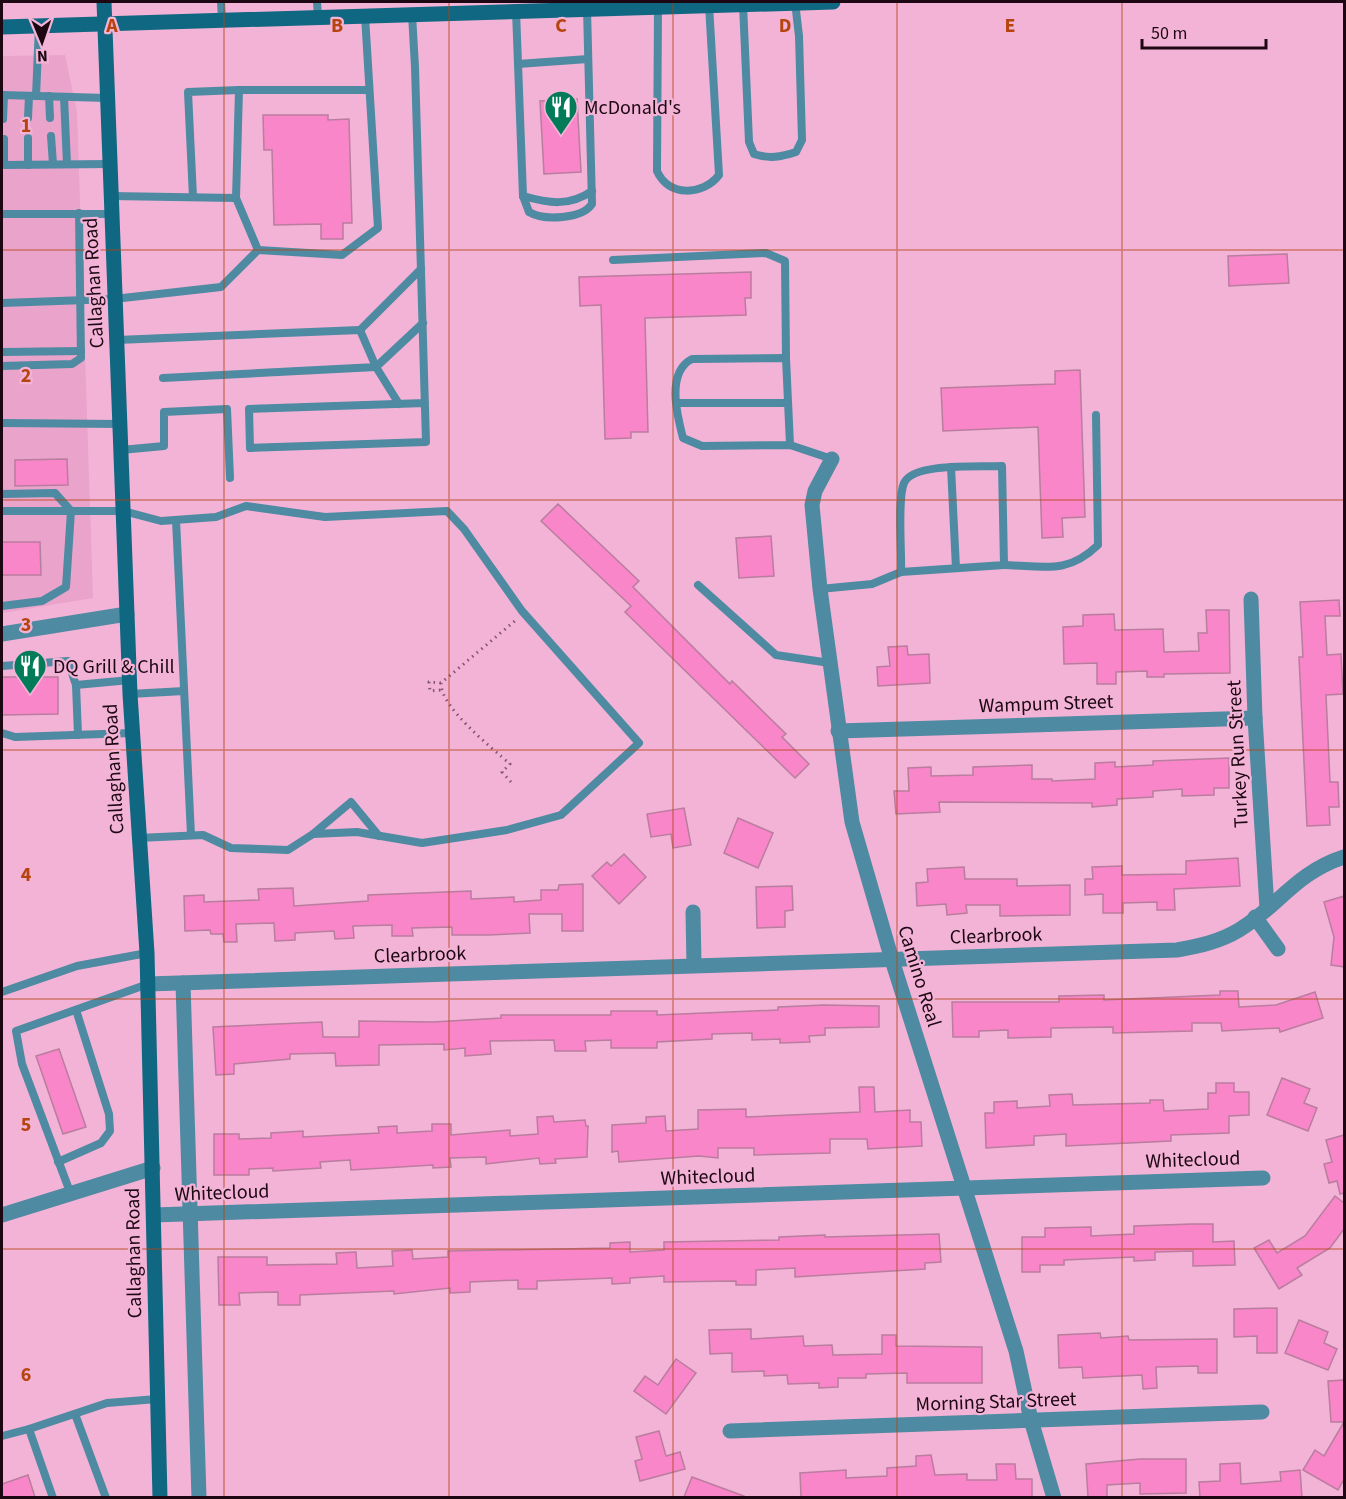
<svg xmlns="http://www.w3.org/2000/svg" width="1346" height="1499" viewBox="0 0 1346 1499" font-family="'Source Sans 3',sans-serif">
  <style>
    .built { fill: #eaa3cb }
    .building { fill: #f886c9; stroke: #b97d9e; stroke-width: 1.5 }
    .lines { fill: none; stroke-linecap: round; stroke-linejoin: round }
    .path { stroke: #80576e; stroke-width: 3; stroke-dasharray: 1.5 4.5; stroke-linecap: butt }
    .lane { stroke: #4e8aa1; stroke-width: 8 }
    .street { stroke: #4e8aa1; stroke-width: 15 }
    .secondary { stroke: #106782; stroke-width: 15 }
    .grid { fill: none; stroke: #b5440e; stroke-width: 1.5; stroke-opacity: 0.55 }
    .labels { text-anchor: middle; stroke-width: 4.5; stroke-linejoin: round; paint-order: stroke }
    .poi-label { font-size: 20px; fill: #1c0713; stroke: #f3b3d6; text-anchor: start }
    .street-label { font-size: 20px; fill: #1c0713; stroke: #f3b3d6 }
    .grid-label { font-size: 20px; text-anchor: middle; font-weight: bold; fill: #b5440e; stroke: #f3b3d6; stroke-width: 4.5; stroke-linejoin: round; paint-order: stroke }
  </style>
  <rect width="100%" height="100%" fill="#f3b3d6"/>
  <polygon class="built" points="65,55 77,112 93,598 2,613 2,56"/>
  <g class="building">
    <polygon points="577,99 581,172 544,174 540,101"/>
    <polygon points="263,115 328,115 328,120 349,119 352,223 343,223 343,239 321,239 321,224 274,225 272,150 264,150"/>
    <polygon points="1287,254 1289,283 1229,286 1228,256"/>
    <polygon points="751,272 751,298 745,298 746,315 645,318 648,432 631,432 631,438 605,439 601,305 580,306 579,277"/>
    <polygon points="1080,370 1085,517 1062,518 1063,537 1042,538 1038,427 943,431 941,388 1055,384 1055,371"/>
    <polygon points="67,459 68,485 15,486 15,460"/>
    <polygon points="558,504 639,581 633,587 730,684 732,681 786,734 782,737 809,764 795,778 625,612 631,606 541,521"/>
    <polygon points="771,536 774,576 739,578 736,538"/>
    <polygon points="2,542 40,542 41,575 2,575"/>
    <polygon points="1339,600 1340,616 1325,616 1327,655 1341,654 1343,694 1326,695 1330,782 1338,782 1339,807 1329,807 1330,825 1307,826 1299,657 1303,657 1300,602"/>
    <polygon points="1206,610 1229,610 1230,673 1164,674 1164,677 1147,677 1147,671 1116,672 1116,684 1097,684 1097,663 1064,664 1063,627 1083,626 1083,615 1114,614 1115,630 1163,629 1164,652 1199,651 1198,633 1207,633"/>
    <polygon points="907,646 908,655 929,654 930,683 878,686 877,667 890,666 888,647"/>
    <polygon points="2,677 58,677 58,714 2,715"/>
    <polygon points="1229,758 1229,788 1214,788 1214,795 1182,796 1182,789 1153,791 1153,797 1117,799 1117,805 1092,807 1092,803 939,802 940,812 896,814 894,791 909,791 908,768 931,767 931,776 973,775 973,767 1032,765 1032,779 1052,779 1052,781 1095,779 1095,763 1115,762 1115,767 1153,765 1153,761"/>
    <polygon points="684,808 691,845 673,848 671,834 651,837 647,814"/>
    <polygon points="738,818 773,833 758,868 724,853"/>
    <polygon points="624,854 646,877 619,904 592,876 607,862 611,866"/>
    <polygon points="1238,858 1240,886 1174,889 1175,910 1157,910 1157,902 1123,903 1123,913 1103,913 1103,894 1085,895 1085,879 1093,879 1092,867 1122,866 1122,875 1186,874 1186,861"/>
    <polygon points="964,867 965,879 1017,879 1017,886 1070,885 1070,915 1000,916 1000,905 966,905 967,913 947,915 946,904 917,906 916,883 928,882 927,869"/>
    <polygon points="583,884 583,931 562,931 562,914 529,914 530,933 489,935 452,935 452,927 412,928 413,936 392,936 392,925 353,926 354,938 335,939 334,931 295,933 295,940 275,941 274,923 236,924 237,942 224,942 223,934 211,934 210,930 185,931 184,896 204,895 204,902 259,900 258,889 293,888 294,906 368,901 368,895 471,891 471,899 514,897 514,902 541,900 541,890 558,890 559,885"/>
    <polygon points="792,886 793,910 785,911 785,927 757,928 756,887"/>
    <polygon points="1344,896 1344,967 1331,965 1334,937 1324,902"/>
    <polygon points="1220,991 1238,991 1239,1007 1276,1005 1315,992 1323,1018 1280,1032 1279,1028 1222,1031 1221,1023 1192,1023 1192,1031 1113,1033 1113,1027 1051,1028 1051,1037 1008,1038 1008,1030 979,1031 979,1037 953,1037 952,1002 1059,1002 1059,996 1104,995 1104,1000 1220,995"/>
    <polygon points="824,1005 879,1006 879,1027 825,1028 825,1035 809,1036 810,1042 780,1043 780,1039 752,1040 752,1033 712,1034 712,1039 657,1042 657,1048 611,1048 611,1040 585,1041 586,1051 555,1051 554,1040 490,1041 491,1054 465,1056 465,1048 444,1050 444,1044 379,1045 379,1065 336,1066 335,1053 290,1054 290,1059 234,1064 234,1074 216,1075 213,1027 322,1022 323,1037 359,1037 359,1021 433,1022 501,1018 501,1015 611,1015 611,1011 657,1011 657,1015 778,1010 778,1007"/>
    <polygon points="59,1049 86,1127 63,1134 36,1056"/>
    <polygon points="1282,1078 1310,1089 1304,1103 1317,1108 1308,1131 1267,1115"/>
    <polygon points="1216,1083 1234,1083 1234,1092 1249,1092 1249,1115 1229,1116 1229,1133 1171,1135 1171,1141 1066,1146 1066,1134 1034,1136 1034,1145 986,1148 985,1113 994,1113 994,1102 1017,1101 1017,1108 1050,1106 1049,1095 1072,1094 1073,1105 1150,1103 1150,1100 1163,1100 1164,1111 1208,1109 1208,1093 1216,1093"/>
    <polygon points="859,1087 874,1087 875,1112 910,1110 910,1122 921,1122 922,1146 868,1149 867,1139 830,1139 830,1153 754,1155 754,1148 718,1148 718,1158 699,1156 619,1162 618,1151 612,1152 612,1125 646,1123 646,1117 665,1116 666,1131 698,1129 698,1110 746,1109 746,1117 860,1112"/>
    <polygon points="553,1116 554,1122 585,1120 586,1126 588,1126 587,1157 555,1159 556,1163 540,1164 539,1158 486,1164 486,1157 450,1158 451,1167 433,1168 433,1165 351,1170 350,1160 320,1162 321,1168 273,1171 273,1168 249,1169 249,1175 214,1175 214,1134 239,1134 239,1139 271,1138 271,1133 303,1131 303,1137 379,1133 378,1127 397,1126 397,1133 432,1131 432,1124 451,1124 451,1135 510,1130 510,1136 538,1134 537,1117"/>
    <polygon points="1344,1135 1344,1193 1340,1194 1337,1181 1329,1183 1324,1164 1332,1162 1326,1140"/>
    <polygon points="1335,1196 1344,1203 1344,1229 1330,1248 1297,1268 1302,1275 1279,1289 1254,1248 1269,1240 1277,1253 1305,1236"/>
    <polygon points="1192,1224 1213,1224 1213,1242 1234,1241 1235,1265 1193,1266 1193,1251 1155,1252 1155,1260 1134,1261 1134,1257 1064,1260 1064,1265 1040,1265 1040,1272 1022,1272 1022,1237 1045,1237 1045,1228 1091,1227 1091,1236 1134,1234 1134,1226"/>
    <polygon points="939,1234 941,1262 925,1263 925,1269 795,1277 795,1268 756,1270 756,1285 736,1285 736,1281 664,1282 664,1276 630,1278 630,1283 612,1284 612,1278 537,1281 537,1289 518,1289 518,1280 470,1282 470,1292 450,1293 450,1288 394,1294 394,1291 300,1295 300,1305 278,1305 278,1292 239,1293 240,1305 219,1305 218,1257 267,1257 267,1265 337,1264 336,1253 356,1252 357,1268 393,1266 392,1251 412,1250 413,1259 448,1257 448,1251 610,1248 610,1243 630,1242 630,1252 664,1250 664,1242 779,1240 779,1237 825,1235 825,1237"/>
    <polygon points="1277,1308 1277,1353 1257,1353 1257,1336 1234,1337 1234,1309"/>
    <polygon points="1299,1320 1328,1332 1324,1343 1337,1349 1328,1370 1285,1353"/>
    <polygon points="751,1329 751,1339 803,1336 804,1346 832,1345 833,1355 882,1354 882,1335 896,1335 896,1346 982,1347 982,1383 907,1383 907,1373 866,1374 866,1378 838,1378 838,1387 819,1388 819,1383 788,1384 787,1375 764,1376 764,1371 732,1372 732,1353 710,1354 709,1330"/>
    <polygon points="1100,1333 1101,1338 1128,1336 1129,1340 1217,1339 1217,1373 1198,1373 1198,1366 1156,1367 1157,1388 1143,1389 1142,1375 1083,1378 1082,1367 1059,1368 1058,1335"/>
    <polygon points="676,1359 696,1373 666,1414 634,1391 645,1376 658,1385"/>
    <polygon points="1344,1380 1344,1479 1338,1490 1303,1470 1315,1450 1324,1456 1344,1422 1331,1422 1328,1381"/>
    <polygon points="659,1431 666,1456 680,1452 685,1469 640,1481 635,1461 642,1459 636,1437"/>
    <polygon points="931,1455 935,1475 967,1474 967,1480 997,1480 996,1464 1015,1464 1016,1479 1032,1479 1032,1497 801,1497 800,1473 846,1470 846,1478 887,1476 887,1468 916,1466 916,1456"/>
    <polygon points="1140,1459 1186,1459 1186,1493 1140,1494 1140,1483 1107,1485 1107,1497 1088,1497 1086,1464"/>
    <polygon points="1240,1463 1241,1484 1281,1481 1280,1472 1300,1470 1302,1497 1200,1497 1199,1482 1220,1481 1220,1464"/>
    <polygon points="28,1475 35,1497 2,1497 2,1484"/>
    <polygon points="692,1477 744,1496 744,1497 684,1497"/>
  </g>
  <g class="lines">
    <g class="path">
      <polyline points="441,683 429,682 430,691 441,690"/>
      <path d="M511 782 502 772 510 764C492 748 440 707 441 683L516 620"/>
    </g>
    <g class="lane">
      <polyline points="221,2 222,20"/>
      <polyline points="317,2 318,17"/>
      <path d="M743 4 749 142 754 154C769 159 781 157 796 152L802 140 799 36 795 2"/>
      <path d="M658 7 657 171C668 197 703 196 719 175L709 5"/>
      <path d="M516 11 523 196 529 212C544 221 582 219 592 204L587 9"/>
      <polyline points="412,14 415,67 426,442 250,448 249,409 425,403"/>
      <polyline points="518,64 588,59"/>
      <polyline points="2,95 107,98"/>
      <polyline points="36,96 39,26"/>
      <polyline points="49,96 50,118"/>
      <polyline points="64,97 67,164"/>
      <polyline points="28,118 29,96"/>
      <polyline points="3,119 4,95"/>
      <polyline points="51,136 53,164"/>
      <polyline points="4,139 4,165 109,164"/>
      <polyline points="28,165 28,138"/>
      <polyline points="110,196 236,198"/>
      <path d="M523 196C548 203 569 207 592 191"/>
      <polyline points="193,197 188,92 239,90"/>
      <polyline points="2,214 111,214"/>
      <polyline points="258,250 236,198 239,90 369,90"/>
      <polyline points="613,260 766,253 785,261 786,358"/>
      <polyline points="2,303 114,299 221,287 258,250 342,255 378,228 365,16"/>
      <polyline points="360,330 421,269"/>
      <polyline points="117,340 360,330 376,367 163,378"/>
      <polyline points="2,352 81,351"/>
      <polyline points="2,366 72,364 81,358 79,213"/>
      <polyline points="677,403 788,403"/>
      <polyline points="399,404 376,367 423,323"/>
      <polyline points="2,423 121,424"/>
      <path d="M790 445 786 358 692 359C666 372 677 415 683 438L702 446 790 445 832 459"/>
      <polyline points="121,450 164,446 164,412 227,409 230,478"/>
      <polyline points="951,467 956,568"/>
      <polyline points="2,494 55,493 71,511 66,587 42,601 2,606"/>
      <polyline points="2,511 123,511 161,521 216,517 246,506 325,517 447,511 464,529 522,611 639,743 561,815 507,830 422,843 357,832 313,834 288,850 231,848 203,835 138,838"/>
      <polyline points="176,520 191,835"/>
      <path d="M1004 565C1044 566 1067 575 1098 545L1096 415"/>
      <polyline points="698,585 776,655 830,663"/>
      <path d="M820 589 872 584 901 572C902 553 897 498 904 483 913 462 982 467 1002 466L1004 565 901 572"/>
      <polyline points="2,666 68,661 76,685"/>
      <polyline points="130,694 184,691"/>
      <polyline points="2,733 15,737 132,733"/>
      <polyline points="78,735 76,685 130,680"/>
      <polyline points="313,834 351,802 379,836"/>
      <polyline points="2,992 77,966 147,953"/>
      <polyline points="58,1162 101,1143 110,1131 109,1114 76,1010"/>
      <polyline points="70,1192 22,1064 16,1031 148,984"/>
      <polyline points="75,1414 106,1498"/>
      <polyline points="2,1436 29,1429"/>
      <polyline points="53,1498 29,1429 107,1403 157,1399"/>
    </g>
    <g class="street">
      <polyline points="832,459 815,491 812,505 820,589 852,822 892,960 1016,1351 1031,1420 1054,1498"/>
      <polyline points="1251,599 1255,718 1267,908"/>
      <polyline points="2,634 127,614"/>
      <polyline points="838,731 1255,718"/>
      <polyline points="693,912 694,965"/>
      <polyline points="1255,917 1278,949"/>
      <polyline points="183,983 199,1498"/>
      <path d="M148 984 1177 950C1199 946 1219 942 1239 930 1279 906 1295 873 1344 857"/>
      <polyline points="2,1215 153,1168"/>
      <polyline points="154,1215 1263,1178"/>
      <polyline points="730,1431 1262,1412"/>
    </g>
    <g class="secondary">
      <polyline points="104,2 130,694 147,953 160,1498"/>
      <polyline points="2,27 833,2"/>
    </g>
  </g>
  <path class="grid" d="M224 2V1498M449 2V1498M673 2V1498M897 2V1498M1122 2V1498M2 250H1344M2 500H1344M2 750H1344M2 999H1344M2 1249H1344"/>
  <defs>
    <g id="restaurant-pin" transform="scale(1.725)"><path d="M0 17L-7.5 6A9.5 9.5 0 1 1 7.5 6Z" fill="#017b58" stroke="#f3b3d6"/><path d="M-5-6h1v4h1v-4h1v4h1v-4h1v5L-1.5 .5V6h-2V.5L-5-1ZM5-6V6H3V1.5H1.5Q1.5-4 5-6Z" fill="#fff"/></g>
  </defs>
  <g fill-rule="evenodd">
    <use href="#restaurant-pin" x="561" y="107"/>
    <use href="#restaurant-pin" x="30" y="666"/>
  </g>
  <g class="labels">
    <g class="poi-label">
      <text x="584" y="114">McDonald's</text>
      <text x="53" y="673">DQ Grill &amp; Chill</text>
    </g>
    <g class="street-label">
      <text transform="translate(93 283) rotate(-93)" y="7">Callaghan Road</text>
      <text transform="translate(1046 703) rotate(-2)" y="7">Wampum Street</text>
      <text transform="translate(1237 754) rotate(-93)" y="7">Turkey Run Street</text>
      <text transform="translate(113 769) rotate(-93)" y="7">Callaghan Road</text>
      <text transform="translate(996 935) rotate(-2)" y="7">Clearbrook</text>
      <text transform="translate(420 954) rotate(-2)" y="7">Clearbrook</text>
      <text transform="translate(920 976) rotate(73)" y="7">Camino Real</text>
      <text transform="translate(1193 1159) rotate(-2)" y="7">Whitecloud</text>
      <text transform="translate(708 1176) rotate(-2)" y="7">Whitecloud</text>
      <text transform="translate(222 1192) rotate(-2)" y="7">Whitecloud</text>
      <text transform="translate(133 1253) rotate(-91)" y="7">Callaghan Road</text>
      <text transform="translate(996 1401) rotate(-2)" y="7">Morning Star Street</text>
    </g>
  </g>
  <g class="grid-label">
    <text x="112" y="32">A</text>
    <text x="337" y="32">B</text>
    <text x="561" y="32">C</text>
    <text x="785" y="32">D</text>
    <text x="1010" y="32">E</text>
    <text x="26" y="132">1</text>
    <text x="26" y="382">2</text>
    <text x="26" y="631">3</text>
    <text x="26" y="881">4</text>
    <text x="26" y="1131">5</text>
    <text x="26" y="1381">6</text>
  </g>
  <rect width="1346" height="1499" fill="none" stroke="#1c0713" stroke-width="6"/>
  <g transform="translate(42 42) rotate(178)" stroke="#f3b3d6" stroke-width="4.5" paint-order="stroke">
  <path d="M0-4.5L10 22L0 15L-10 22Z" fill="#1c0713"/>
  <text y="-9" font-size="16" font-weight="bold" text-anchor="middle" fill="#1c0713">N</text>
  </g>
  <path d="M1142 39v9h124v-9" fill="none" stroke="#1c0713" stroke-width="3"/>
  <text x="1151" y="39" font-size="18" fill="#1c0713" stroke="#f3b3d6" stroke-width="4.5" paint-order="stroke">50 m</text>
</svg>
